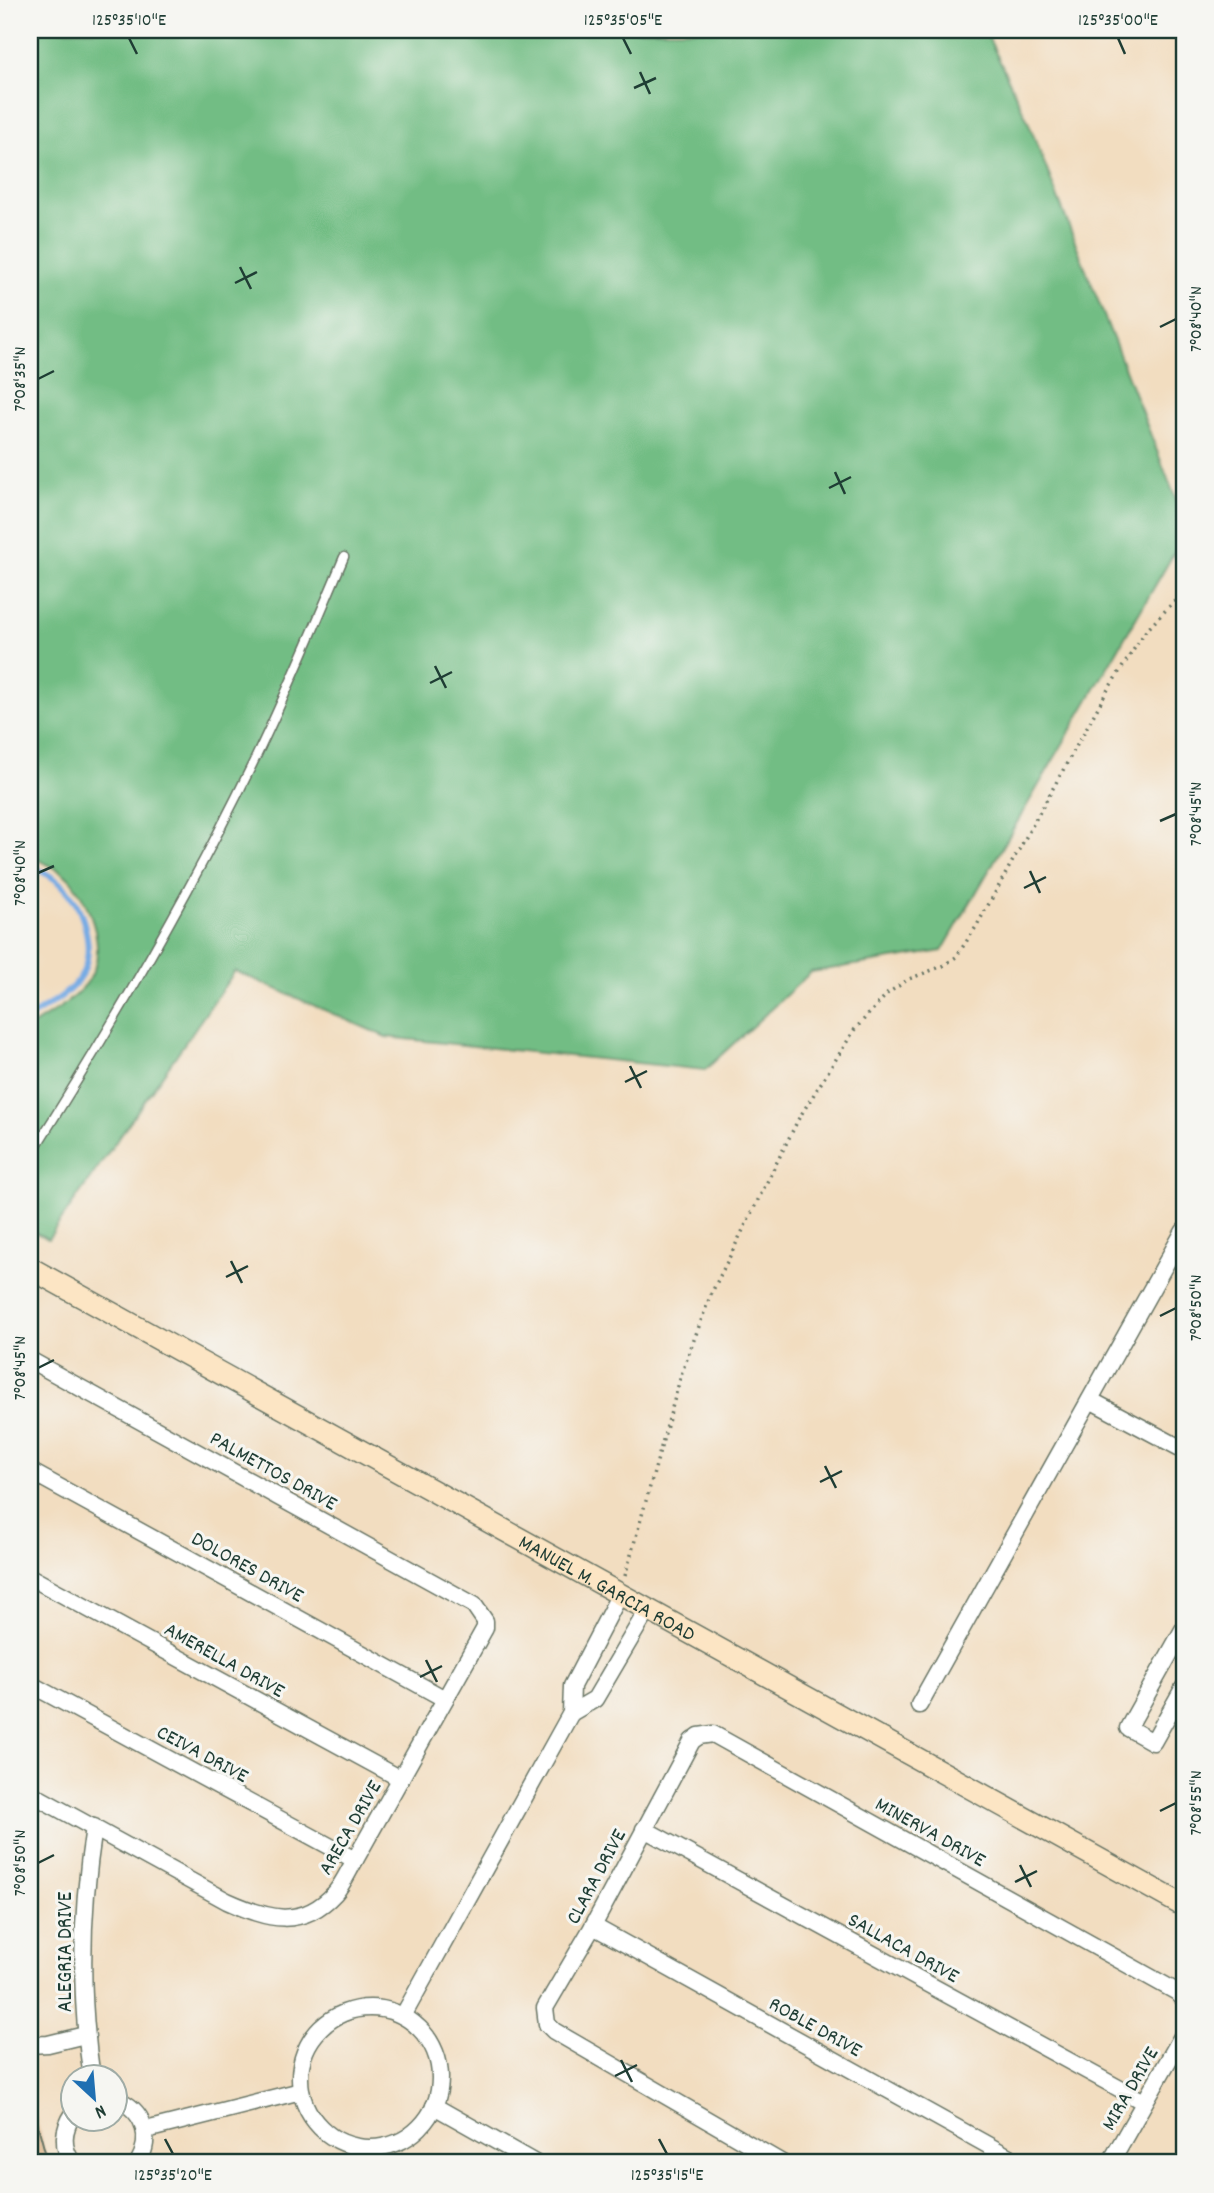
<svg xmlns="http://www.w3.org/2000/svg" width="1214" height="2193" viewBox="0 0 1214 2193" font-family="Dekko,sans-serif">
  <style>
    .forest { fill: #72bd84; stroke: #487d5c; stroke-width: 2 }
    .lines { fill: none; stroke-linecap: round; stroke-linejoin: round }
    .stream { stroke: #76abe4; stroke-width: 6 }
    .building { fill: #d7a876 }
    .lane-casing { stroke: #697565; stroke-width: 11 }
    .street-casing { stroke: #697565; stroke-width: 19 }
    .secondary-casing { stroke: #697565; stroke-width: 24 }
    .path { stroke: #697565; stroke-width: 3.5; stroke-dasharray: 2 5; stroke-linecap: butt }
    .lane { stroke: #fff; stroke-width: 8 }
    .street { stroke: #fff; stroke-width: 16 }
    .secondary { stroke: #fce5c4; stroke-width: 21 }
    .ticks { fill: none; stroke: #1f3d34; stroke-width: 2.5 }
    .labels { text-anchor: middle; stroke-width: 6; stroke-linejoin: round; paint-order: stroke }
    .street-label { font-size: 21px; fill: #1f3d34; stroke: #f6f6f2 }
    .neatline { fill: none; stroke: #1f3d34; stroke-width: 2.5 }
    .ticks-label { font-size: 18px; text-anchor: middle; fill: #1f3d34 }
  </style>
  <rect width="100%" height="100%" fill="#f6f6f2"/>
  <filter id="ink" filterUnits="userSpaceOnUse"><feTurbulence type="fractalNoise" baseFrequency=".0143" numOctaves="2"/><feDisplacementMap in="SourceGraphic" scale="14" xChannelSelector="R" yChannelSelector="G"/><feConvolveMatrix kernelMatrix="1 2 1 2 8 2 1 2 1" color-interpolation-filters="sRGB"/></filter>
  <filter id="wash" filterUnits="userSpaceOnUse"><feTurbulence type="fractalNoise" baseFrequency=".00686" numOctaves="4" result="noise"/><feDisplacementMap in="SourceGraphic" scale="28" xChannelSelector="R" yChannelSelector="G"/><feGaussianBlur stdDeviation="1.57" result="paint"/><feColorMatrix in="noise" values="0 0 0 0 0 0 0 0 0 0 0 0 0 0 0 0 0 1.4 0 .05"/><feComposite in="paint" operator="in"/></filter>
  <g filter="url(#wash)">
    <rect width="100%" height="100%" fill="#f2ddc0"/>
    <path class="forest" d="M30 30H985L1027 119 1184 520V536L942 951 811 972 705 1070 386 1037 235 971 48 1239 30 1230V1027C50 1014 70 1003 86 984 109 955 92 907 72 882 62 869 44 863 30 856Z"/>
    <g class="lines">
      <path class="stream" d="M30 866C42 871 53 876 62 885 84 906 96 950 81 976 70 994 47 1006 30 1017"/>
    </g>
    <g id="blocks">
      <polygon class="building" points="35,2115 48,2163 30,2163 30,2116"/>
    </g>
  </g>
  <g filter="url(#ink)">
    <use href="#blocks" fill-opacity="0" stroke="#697565" stroke-width="2"/>
    <g class="lines">
      <g class="lane-casing">
        <path id="lane" d="M30 1156C110 1030 186 901 251 767 285 698 314 628 344 557"/>
      </g>
      <g class="street-casing">
        <g id="street">
          <path d="M30 1360 474 1605 485 1621V1628L355 1860C349 1870 343 1884 335 1893 301 1930 267 1919 227 1901L30 1793"/>
          <polyline points="1090,1400 1184,1450"/>
          <polyline points="30,1471 445,1699"/>
          <polyline points="30,1577 401,1779"/>
          <polyline points="1184,1628 1128,1728 1153,1742 1184,1687"/>
          <polyline points="30,1684 355,1860"/>
          <polyline points="919,1705 1184,1231"/>
          <polyline points="571,1713 595,1699 648,1609"/>
          <polyline points="644,1829 1144,2102"/>
          <polyline points="593,1926 1020,2163"/>
          <circle cx="370" cy="2078" r="70"/>
          <polyline points="403,2016 571,1713 572,1686 620,1594"/>
          <polyline points="30,2045 48,2044 85,2035"/>
          <path d="M92 2078C79 1994 81 1910 94 1827"/>
          <path d="M116 2099C144 2110 153 2137 138 2163"/>
          <polyline points="434,2106 535,2163"/>
          <polyline points="146,2130 301,2091"/>
          <path d="M73 2163C61 2147 63 2129 74 2113"/>
          <polyline points="782,2163 554,2031 547,2024 545,2008 593,1926 692,1741 699,1736 713,1734 1177,1992 1184,1999"/>
          <polyline points="1110,2163 1184,2033"/>
        </g>
      </g>
      <g class="secondary-casing">
        <g id="secondary">
          <path id="s1" d="M30 1268 1184 1906"/>
        </g>
      </g>
      <polyline class="path" points="625,1576 682,1372 711,1294 799,1118 855,1029 888,993 909,979 943,966 956,957 976,927 1107,691 1145,632 1184,591"/>
      <use href="#lane" class="lane"/>
      <use href="#street" class="street"/>
      <use href="#secondary" class="secondary"/>
    </g>
  </g>
  <path class="ticks" d="M129 38 137 54M623 38 631 54M1118 38 1125 54M640 72 650 94M634 88 656 78M240 267 251 289M235 283 257 272M1160 327 1176 319M38 379 54 371M835 472 845 494M829 488 851 477M435 666 446 688M430 683 452 672M1160 821 1176 814M1030 871 1040 893M38 873 54 866M1024 888 1046 877M630 1066 641 1088M625 1082 647 1071M231 1261 242 1283M226 1277 248 1266M1160 1316 1176 1308M38 1368 54 1360M825 1466 836 1488M820 1482 842 1471M426 1660 437 1682M420 1677 442 1666M1160 1811 1176 1803M38 1863 54 1855M1020 1865 1031 1887M1015 1882 1037 1871M621 2060 632 2082M615 2076 637 2065M165 2139 173 2154M659 2139 667 2154"/>
  <g class="labels">
    <g class="street-label">
      <text transform="translate(274 1470) rotate(29)" y="7">PALMETTOS DRIVE</text>
      <text transform="translate(248 1566) rotate(29)" y="7">DOLORES DRIVE</text>
      <text dy="7" stroke="none"><textPath href="#s1" startOffset="660">MANUEL M. GARCIA ROAD</textPath></text>
      <text transform="translate(225 1659) rotate(29)" y="7">AMERELLA DRIVE</text>
      <text transform="translate(203 1753) rotate(28)" y="7">CEIVA DRIVE</text>
      <text transform="translate(349 1827) rotate(-60)" y="7">ARECA DRIVE</text>
      <text transform="translate(931 1831) rotate(29)" y="7">MINERVA DRIVE</text>
      <text transform="translate(595 1876) rotate(-62)" y="7">CLARA DRIVE</text>
      <text transform="translate(904 1947) rotate(29)" y="7">SALLACA DRIVE</text>
      <text transform="translate(64 1952) rotate(-90)" y="7">ALEGRIA DRIVE</text>
      <text transform="translate(816 2026) rotate(29)" y="7">ROBLE DRIVE</text>
      <text transform="translate(1129 2088) rotate(-60)" y="7">MIRA DRIVE</text>
    </g>
  </g>
  <rect width="1214" height="2193" fill="none" stroke="#f6f6f2" stroke-width="77"/>
  <g transform="translate(94 2098) rotate(154)"><circle r="33" fill="#f6f6f2" stroke="#a0aca6" stroke-width="2"/>
  <path d="M0-5L12 26L0 18L-12 26Z" fill="#1f6fb2"/>
  <text y="-10" font-size="19" font-weight="bold" text-anchor="middle" fill="#1f3d34">N</text>
  </g>
  <rect x="38" y="38" width="1138" height="2116" class="neatline"/>
  <g class="ticks-label">
    <text x="129" y="25">125°35'10"E</text>
    <text x="623" y="25">125°35'05"E</text>
    <text x="1118" y="25">125°35'00"E</text>
    <text transform="translate(1195 319) rotate(-90)" y="6">7°08'40"N</text>
    <text transform="translate(19 379) rotate(-90)" y="6">7°08'35"N</text>
    <text transform="translate(1195 814) rotate(-90)" y="6">7°08'45"N</text>
    <text transform="translate(19 873) rotate(-90)" y="6">7°08'40"N</text>
    <text transform="translate(1195 1308) rotate(-90)" y="6">7°08'50"N</text>
    <text transform="translate(19 1368) rotate(-90)" y="6">7°08'45"N</text>
    <text transform="translate(1195 1803) rotate(-90)" y="6">7°08'55"N</text>
    <text transform="translate(19 1863) rotate(-90)" y="6">7°08'50"N</text>
    <text x="173" y="2180">125°35'20"E</text>
    <text x="667" y="2180">125°35'15"E</text>
  </g>
</svg>
